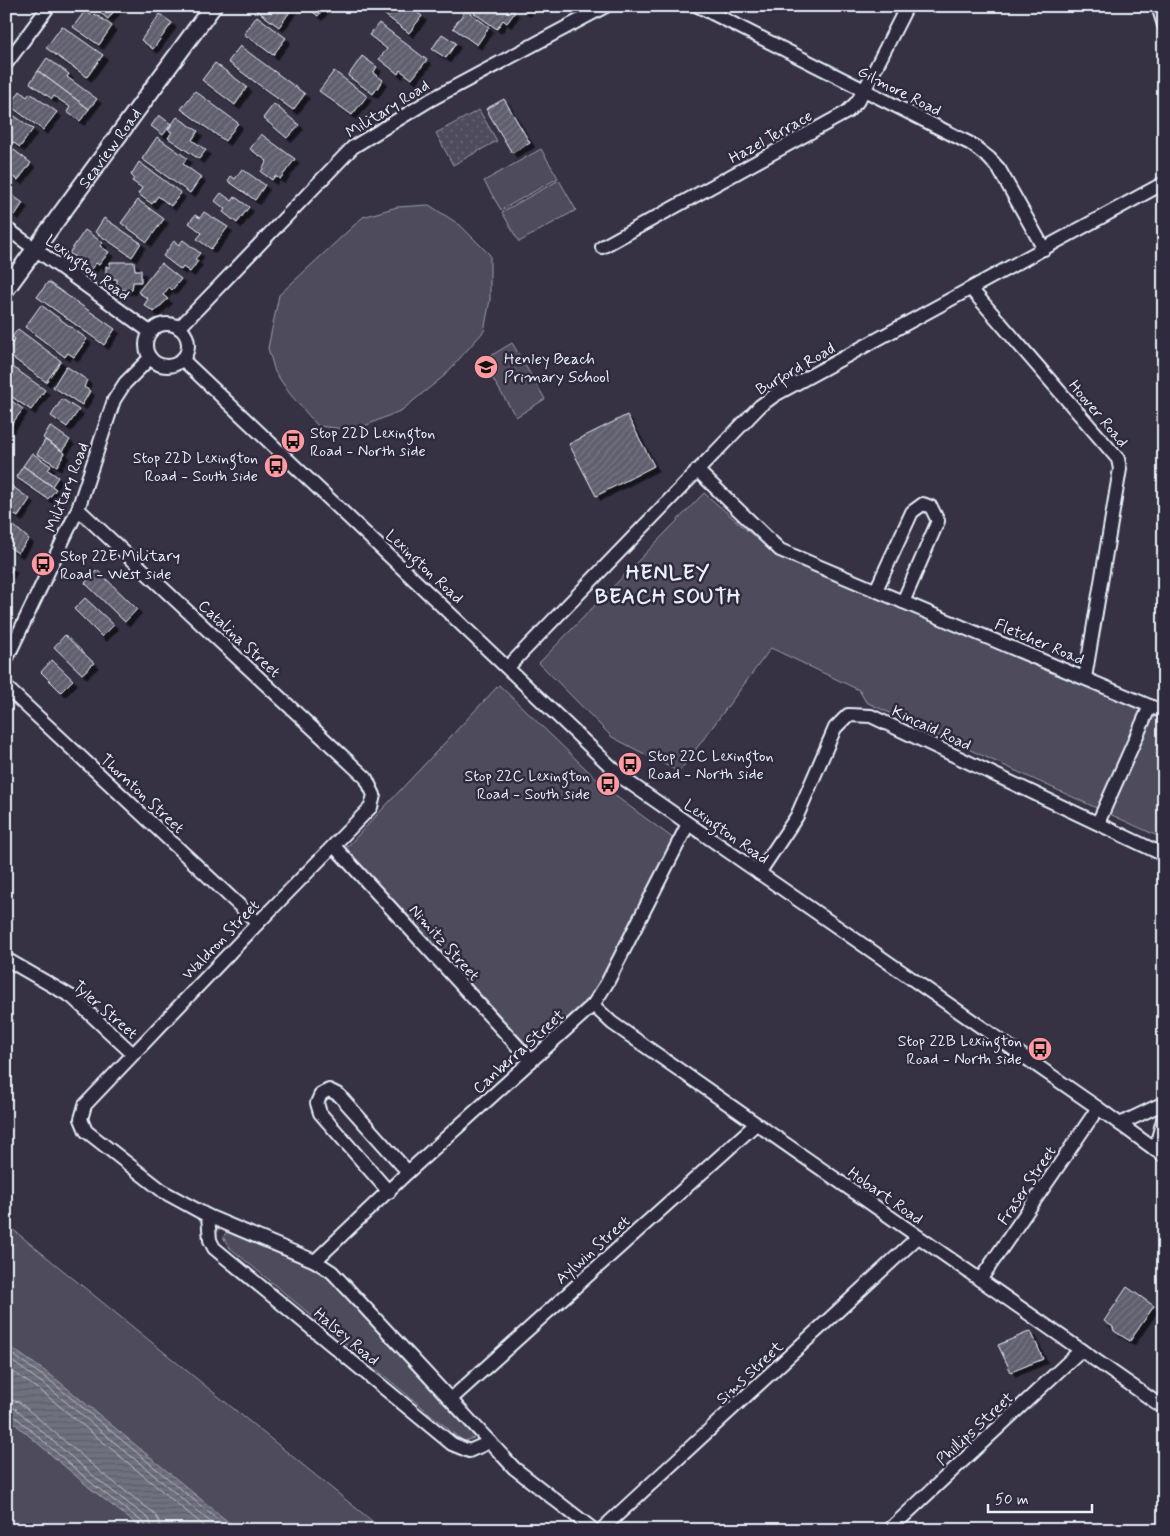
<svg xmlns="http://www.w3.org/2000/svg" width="1170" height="1536" viewBox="0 0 1170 1536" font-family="Mynerve,sans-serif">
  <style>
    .grass { fill: url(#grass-dots); stroke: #9a9eaa }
    .park { fill: #4d4b5c; stroke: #9a9eaa }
    .water { fill: url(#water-rules); stroke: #a0a4af }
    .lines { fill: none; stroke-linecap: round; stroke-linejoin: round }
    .shore { stroke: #b8bec8; stroke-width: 1 }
    .building { fill: url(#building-hatch); stroke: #e8f1f8; filter: url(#shadow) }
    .street-casing { stroke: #e8f1f8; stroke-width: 16 }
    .secondary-casing { stroke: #e8f1f8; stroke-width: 20 }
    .street { stroke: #2f2a3d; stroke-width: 12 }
    .secondary { stroke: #2f2a3d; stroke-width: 16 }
    .labels { text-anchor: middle; stroke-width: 5; stroke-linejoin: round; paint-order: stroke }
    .street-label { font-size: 16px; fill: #e8f1f8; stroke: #2f2a3d }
    .poi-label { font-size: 16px; fill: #e8f1f8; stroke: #2f2a3d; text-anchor: start }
    .district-label { font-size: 21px; font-weight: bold; letter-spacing: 1px; fill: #e8f1f8; stroke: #2f2a3d }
  </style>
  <defs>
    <pattern id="grass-dots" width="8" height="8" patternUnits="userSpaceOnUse" patternTransform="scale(1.25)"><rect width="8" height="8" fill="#4d4b5c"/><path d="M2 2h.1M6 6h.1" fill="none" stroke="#676574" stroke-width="1.8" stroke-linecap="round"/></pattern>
    <pattern id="water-rules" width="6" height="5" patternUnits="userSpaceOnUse" patternTransform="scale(1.25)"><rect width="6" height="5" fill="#70717f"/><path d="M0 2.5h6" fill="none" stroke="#5b5c64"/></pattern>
    <pattern id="building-hatch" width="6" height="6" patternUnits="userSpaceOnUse" patternTransform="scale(1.25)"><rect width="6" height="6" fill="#605e6e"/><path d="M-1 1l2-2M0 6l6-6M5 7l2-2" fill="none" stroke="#777683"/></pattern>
    <filter id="shadow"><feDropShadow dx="4.5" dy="4.5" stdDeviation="0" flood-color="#0009"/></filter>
  </defs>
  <rect width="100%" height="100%" fill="#363244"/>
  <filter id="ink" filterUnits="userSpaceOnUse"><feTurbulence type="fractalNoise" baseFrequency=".02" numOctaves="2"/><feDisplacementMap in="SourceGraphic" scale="10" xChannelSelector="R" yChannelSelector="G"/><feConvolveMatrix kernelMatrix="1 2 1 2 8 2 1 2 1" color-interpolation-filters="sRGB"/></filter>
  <g filter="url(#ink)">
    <polygon class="grass" points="479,110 497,141 453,165 436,133"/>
    <g class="park">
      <polygon points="541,149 558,178 501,210 484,181"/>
      <polygon points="559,180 576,210 519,242 502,212"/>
      <polygon points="429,205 460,225 490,255 490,300 484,331 444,376 402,410 355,430 318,426 290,394 275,372 268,348 279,295 363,217 397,207"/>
      <polygon points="512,343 545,399 516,417 482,361"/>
      <polygon points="704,493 778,557 1164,720 1164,839 866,702 859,690 771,648 679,772 612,737 539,663"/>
      <polygon points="499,685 610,792 674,839 595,992 532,1050 346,848"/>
      <polygon points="6,1224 383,1530 6,1530"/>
      <polygon points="227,1232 329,1275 476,1433 474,1438 464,1441 458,1437 229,1247 223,1237"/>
    </g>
    <polygon class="water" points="6,1344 56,1379 238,1530 144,1530 91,1489 6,1416"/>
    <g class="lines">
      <g class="shore">
        <polyline points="6,1350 53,1383 230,1530"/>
        <polyline points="6,1357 49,1388 220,1530"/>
        <polyline points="6,1367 45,1394 209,1530"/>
        <polyline points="6,1399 19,1402 103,1474 154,1513 159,1521 161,1530"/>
        <polyline points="6,1406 16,1409 98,1480 149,1519 153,1530"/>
        <polyline points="6,1412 12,1414 94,1485 145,1524 147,1530"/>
      </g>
    </g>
    <g class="building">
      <polygon points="92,6 118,6 108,19"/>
      <polygon points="259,6 294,6 279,27 256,10"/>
      <polygon points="305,6 325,6 318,16"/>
      <polygon points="373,6 408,6 422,16 409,33"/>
      <polygon points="479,6 506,6 515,12 507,23 503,20 497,29 474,13"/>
      <polygon points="518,6 530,6 526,12"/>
      <polygon points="466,10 489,27 477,45 453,28"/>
      <polygon points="85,11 93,16 95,14 112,26 99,45 73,27"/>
      <polygon points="160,14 172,23 153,49 141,40"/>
      <polygon points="257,16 286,38 273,55 244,34"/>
      <polygon points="379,23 427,60 412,79 400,70 398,74 379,59 387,49 369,35"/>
      <polygon points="62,26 103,55 87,77 46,48"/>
      <polygon points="442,34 456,43 446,58 432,49"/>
      <polygon points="240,46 305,94 293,110 228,62"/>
      <polygon points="362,56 377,67 373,73 383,80 373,94 348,76"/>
      <polygon points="47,58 69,74 67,77 97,99 89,109 38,71"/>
      <polygon points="215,63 247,87 235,105 202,80"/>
      <polygon points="38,71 89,109 80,121 67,112 70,107 54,96 52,99 30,83"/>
      <polygon points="334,71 367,96 352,115 319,91"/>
      <polygon points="20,91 27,97 30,93 57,112 43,130 10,106"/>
      <polygon points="195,91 238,123 225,141 181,109"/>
      <polygon points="504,99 530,143 512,153 486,109"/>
      <polygon points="274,104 299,125 287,138 263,118"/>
      <polygon points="6,110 33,129 20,147 6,138"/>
      <polygon points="159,115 171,124 163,135 151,126"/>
      <polygon points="177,117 198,131 192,140 206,150 199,159 168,138 172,132 168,130"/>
      <polygon points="261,134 295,159 280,179 275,176 272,180 261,172 267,161 250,149"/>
      <polygon points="157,137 187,158 183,164 201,177 190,193 142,159"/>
      <polygon points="6,144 31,163 18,180 6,172"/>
      <polygon points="139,162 181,193 171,206 158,196 152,204 138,194 142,188 132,181 134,178 131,175"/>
      <polygon points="242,169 265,185 255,200 228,181 231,176 235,179"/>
      <polygon points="6,191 23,203 15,215 6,209"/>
      <polygon points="221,193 232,201 235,197 249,207 237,223 223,212 225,209 215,201"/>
      <polygon points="138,200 164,219 147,242 121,223"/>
      <polygon points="204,212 228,227 211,249 197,239 202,233 189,223 195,215 200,218"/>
      <polygon points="104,218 141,243 132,257 95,232"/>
      <polygon points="85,230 103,243 100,246 109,252 99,265 96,263 91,269 69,253"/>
      <polygon points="183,240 200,253 195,259 198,261 190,272 183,267 181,270 163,256 174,241 179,245"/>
      <polygon points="110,262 134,262 135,270 141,270 141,282 133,282 132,290 117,290 117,279 106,279 106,266 110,268"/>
      <polygon points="161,263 181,279 172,290 169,287 163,295 168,299 154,312 144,305 148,299 138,292"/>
      <polygon points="48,282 115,329 104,345 37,297"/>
      <polygon points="41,305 87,339 74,357 68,353 65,357 25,327"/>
      <polygon points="18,329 61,361 46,382 6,353 15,339 12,337"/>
      <polygon points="66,366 87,380 84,387 90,391 82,405 53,387"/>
      <polygon points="13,367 45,390 31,410 6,393 6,377"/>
      <polygon points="6,397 23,409 6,432"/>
      <polygon points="62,399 79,410 67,427 51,416"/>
      <polygon points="627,415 654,466 596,496 569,444"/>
      <polygon points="50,426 70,440 62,451 43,438"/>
      <polygon points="45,440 65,453 57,466 37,454"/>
      <polygon points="32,453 51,466 48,470 58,477 52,486 23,466"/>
      <polygon points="23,466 56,489 48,499 16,477"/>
      <polygon points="6,482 30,499 18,517 6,509"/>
      <polygon points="6,519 29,539 18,553 6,545"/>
      <polygon points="6,564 13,568 6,579"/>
      <polygon points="97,570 137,609 125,622 85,583"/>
      <polygon points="85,598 114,625 102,637 74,609"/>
      <polygon points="65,635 94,663 82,674 54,647"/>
      <polygon points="52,660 73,680 61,692 41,672"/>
      <polygon points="1127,1287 1154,1306 1130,1341 1114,1331 1113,1327 1104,1321"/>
      <polygon points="1031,1331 1043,1359 1011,1372 998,1345"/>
      <polygon points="530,1522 539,1530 523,1530"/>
    </g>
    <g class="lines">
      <g class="street-casing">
        <g id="street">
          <polyline points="698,6 971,144 989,158 999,169 1044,249"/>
          <polyline points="1158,6 1164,25"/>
          <polyline points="6,64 49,6"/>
          <polyline points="6,228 150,332"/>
          <polyline points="602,247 847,112 857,102 865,89 907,6"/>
          <polyline points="971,289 1118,459 1120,469 1085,678"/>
          <circle cx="167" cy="345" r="21"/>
          <polyline points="179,328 353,147 430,100 606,6"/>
          <polyline points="182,359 624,779 1098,1108 1164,1156"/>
          <polyline points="697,470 780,550 1164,712"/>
          <polyline points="78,509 366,778 374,795 371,807 258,923 85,1105 81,1119 86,1131 164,1192 208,1216 315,1261 332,1272 514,1468 594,1530"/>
          <polyline points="876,590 912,512 923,504 931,507 938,521 903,602"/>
          <polyline points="6,660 78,509 114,400 125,383 150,358"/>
          <polyline points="508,667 760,406 775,395 1164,183"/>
          <polyline points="6,687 258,923"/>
          <polyline points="1098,823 1150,706"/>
          <polyline points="334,846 531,1061"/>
          <polyline points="759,873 797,816 835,728 848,715 871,716 1164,855"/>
          <polyline points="6,959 72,997 133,1054"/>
          <polyline points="593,1005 612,1023 1164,1408"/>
          <polyline points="1120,1124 1164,1103"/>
          <polyline points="1155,1150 1164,1116"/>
          <polyline points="389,1192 320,1113 317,1103 321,1094 329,1090 339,1095 408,1172"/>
          <polyline points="208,1216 210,1240 214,1248 452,1444 469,1451 490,1442"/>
          <polyline points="315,1261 408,1172 593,1005 607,983 688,824"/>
          <polyline points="980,1280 1098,1108"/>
          <polyline points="451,1399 756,1124"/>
          <polyline points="601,1530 918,1237"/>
          <polyline points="889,1530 1081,1350"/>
        </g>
      </g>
      <g class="secondary-casing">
        <g id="secondary">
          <path id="s1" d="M6 289 213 6"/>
        </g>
      </g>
      <use href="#street" class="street"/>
      <use href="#secondary" class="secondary"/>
    </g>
  </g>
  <defs>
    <g id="school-disc" transform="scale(1.25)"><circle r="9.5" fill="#ff9aa2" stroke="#2f2a3d"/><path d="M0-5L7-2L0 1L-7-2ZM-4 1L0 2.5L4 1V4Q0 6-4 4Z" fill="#111"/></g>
    <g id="bus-disc" transform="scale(1.25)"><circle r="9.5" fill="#ff9aa2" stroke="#2f2a3d"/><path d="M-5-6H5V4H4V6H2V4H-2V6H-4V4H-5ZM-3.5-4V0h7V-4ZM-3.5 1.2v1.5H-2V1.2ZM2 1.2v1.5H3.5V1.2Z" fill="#111"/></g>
  </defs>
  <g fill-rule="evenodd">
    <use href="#school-disc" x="486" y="367"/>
    <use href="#bus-disc" x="293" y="441"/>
    <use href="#bus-disc" x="276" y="466"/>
    <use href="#bus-disc" x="43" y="564"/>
    <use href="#bus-disc" x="630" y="764"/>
    <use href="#bus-disc" x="608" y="784"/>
    <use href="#bus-disc" x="1040" y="1049"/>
  </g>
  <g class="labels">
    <g class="street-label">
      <text transform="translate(900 90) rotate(27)" y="6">Gilmore Road</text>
      <text transform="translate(387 108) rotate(-32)" y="6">Military Road</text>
      <text transform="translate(770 136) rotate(-29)" y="6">Hazel Terrace</text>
      <text dy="6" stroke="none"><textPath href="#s1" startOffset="175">Seaview Road</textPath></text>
      <text transform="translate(88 267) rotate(36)" y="6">Lexington Road</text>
      <text transform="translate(795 368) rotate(-30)" y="6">Burford Road</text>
      <text transform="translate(1099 413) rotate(50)" y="6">Hoover Road</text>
      <text transform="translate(66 487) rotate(-69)" y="6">Military Road</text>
      <text transform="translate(425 566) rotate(43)" y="6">Lexington Road</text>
      <text transform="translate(240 638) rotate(43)" y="6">Catalina Street</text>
      <text transform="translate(1040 641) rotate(23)" y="6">Fletcher Road</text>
      <text transform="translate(932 727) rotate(25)" y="6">Kincaid Road</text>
      <text transform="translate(143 793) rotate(43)" y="6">Thornton Street</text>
      <text transform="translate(727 831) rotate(35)" y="6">Lexington Road</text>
      <text transform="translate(220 939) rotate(-46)" y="6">Waldron Street</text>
      <text transform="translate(445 942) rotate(48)" y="6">Nimitz Street</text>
      <text transform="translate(106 1009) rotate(41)" y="6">Tyler Street</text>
      <text transform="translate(518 1051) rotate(-42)" y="6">Canberra Street</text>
      <text transform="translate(1026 1185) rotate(-56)" y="6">Fraser Street</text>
      <text transform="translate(886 1195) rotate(35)" y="6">Hobart Road</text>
      <text transform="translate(592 1249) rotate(-42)" y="6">Aylwin Street</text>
      <text transform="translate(347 1336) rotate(40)" y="6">Halsey Road</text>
      <text transform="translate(749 1372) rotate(-43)" y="6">Sims Street</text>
      <text transform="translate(974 1428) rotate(-43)" y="6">Phillips Street</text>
    </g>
    <g class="poi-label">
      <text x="504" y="364">Henley Beach<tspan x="504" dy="18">Primary School</tspan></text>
      <text x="310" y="438">Stop 22D Lexington<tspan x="310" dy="18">Road - North side</tspan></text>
      <text x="258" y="463" text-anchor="end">Stop 22D Lexington<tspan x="258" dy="18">Road - South side</tspan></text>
      <text x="60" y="561">Stop 22E Military<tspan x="60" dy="18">Road - West side</tspan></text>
      <text x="648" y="761">Stop 22C Lexington<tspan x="648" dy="18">Road - North side</tspan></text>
      <text x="590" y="781" text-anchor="end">Stop 22C Lexington<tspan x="590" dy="18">Road - South side</tspan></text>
      <text x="1022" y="1046" text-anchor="end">Stop 22B Lexington<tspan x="1022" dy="18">Road - North side</tspan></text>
    </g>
    <g class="district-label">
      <text x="668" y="579">HENLEY<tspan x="668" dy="24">BEACH SOUTH</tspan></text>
    </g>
  </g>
  <rect width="1170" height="1536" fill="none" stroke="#2f2a3d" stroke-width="25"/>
  <rect x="12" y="12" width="1145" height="1511" fill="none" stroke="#e8f1f8" stroke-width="2" filter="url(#ink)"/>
  <path d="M988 1504v8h104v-8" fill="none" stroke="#e8f1f8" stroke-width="2.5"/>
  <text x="995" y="1504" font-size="15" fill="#e8f1f8" stroke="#2f2a3d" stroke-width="4" paint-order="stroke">50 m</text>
</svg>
